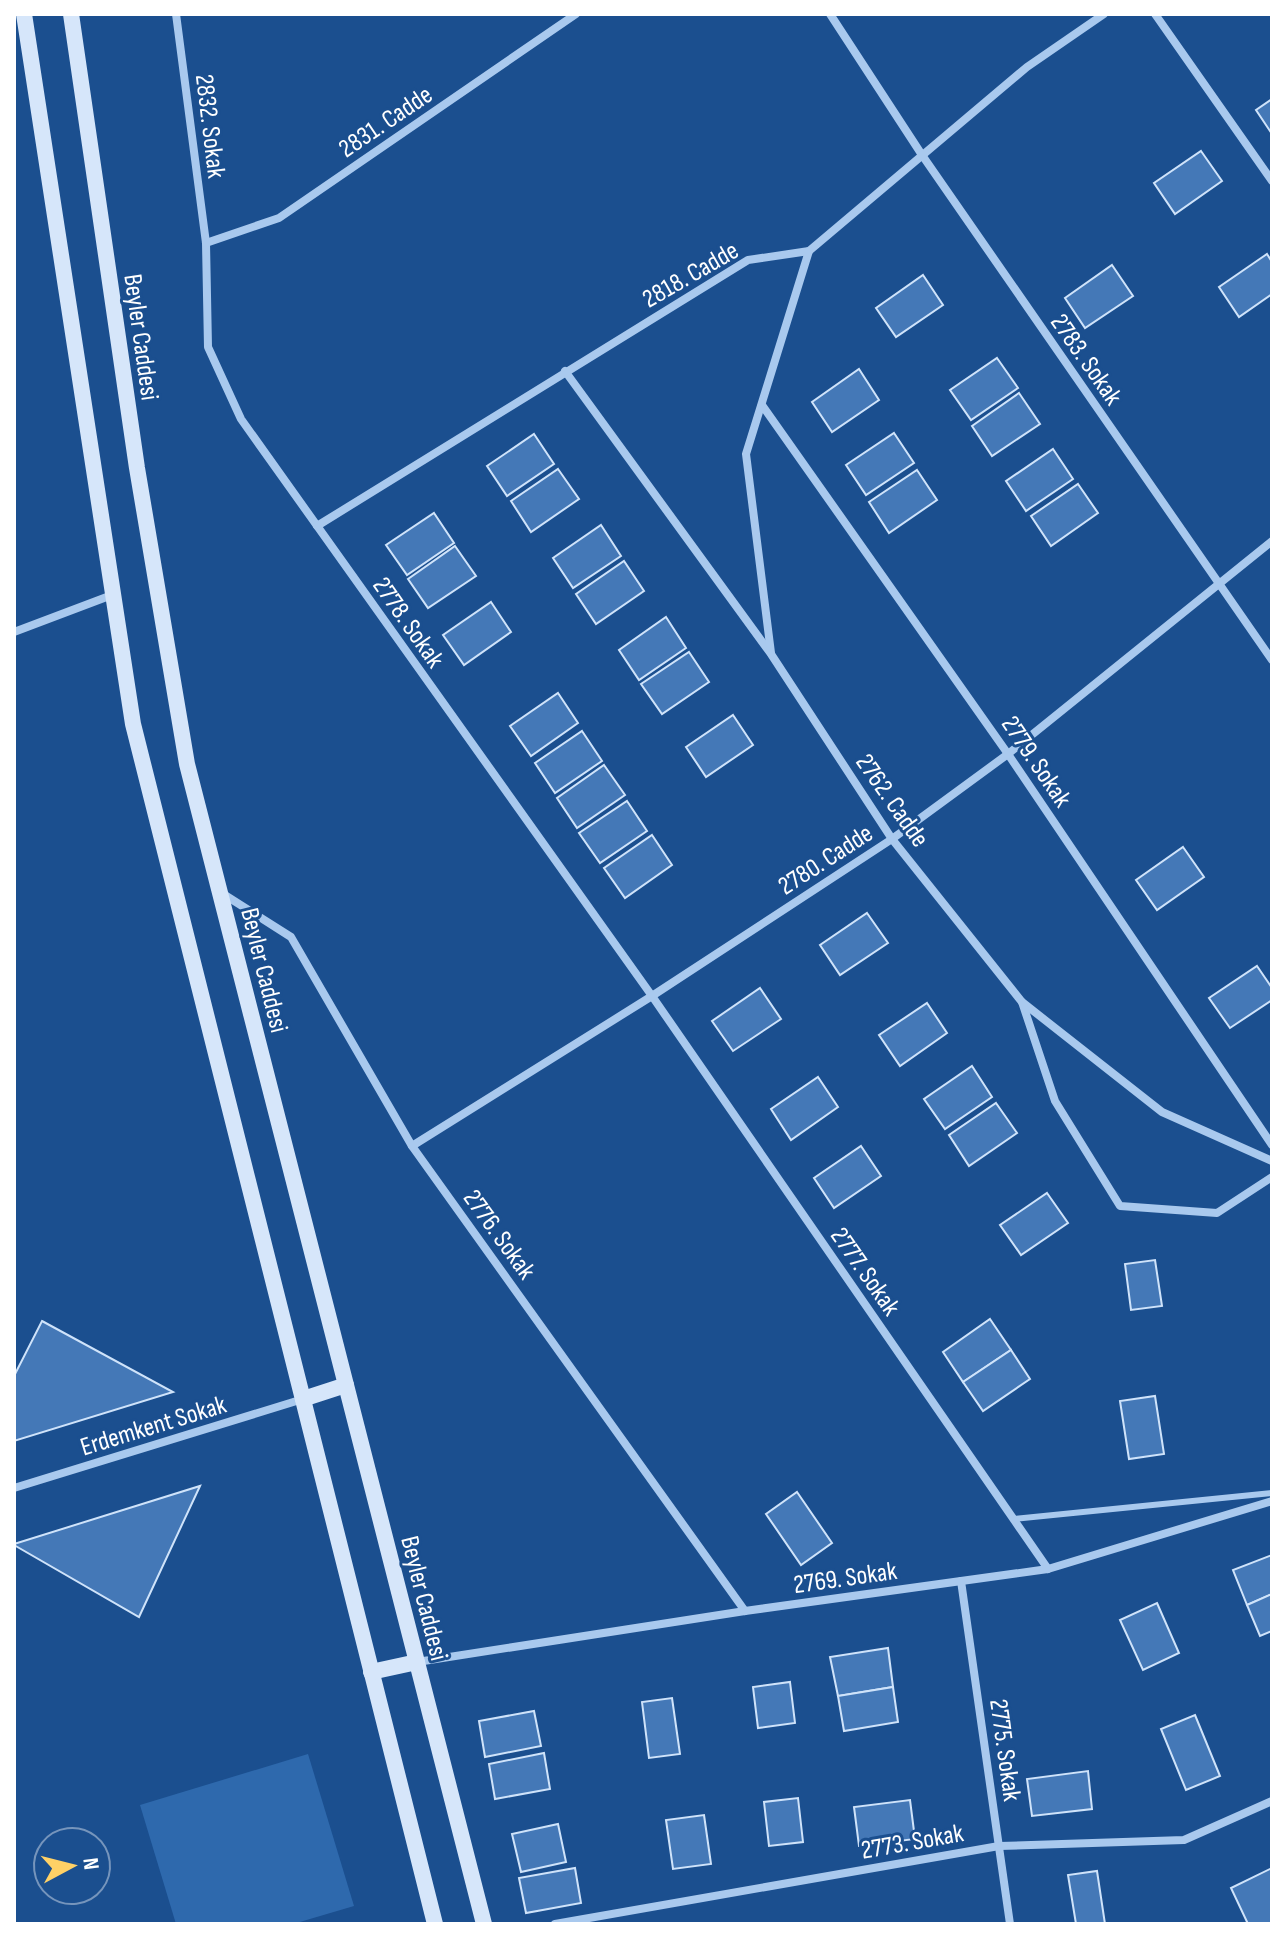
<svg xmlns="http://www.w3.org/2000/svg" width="1286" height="1938" viewBox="0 0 1286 1938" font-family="'Sofia Sans Condensed',sans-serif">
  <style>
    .green { fill: #2e69ad }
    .building { fill: #4478b7; stroke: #cfe3fa; stroke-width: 2 }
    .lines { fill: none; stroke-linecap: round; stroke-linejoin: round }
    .service { stroke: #a9c9ee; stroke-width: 6 }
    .minor { stroke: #a9c9ee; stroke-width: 8 }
    .secondary { stroke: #d6e6fa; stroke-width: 16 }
    .labels { text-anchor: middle; stroke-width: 6; stroke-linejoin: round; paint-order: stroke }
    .street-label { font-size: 26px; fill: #fff; stroke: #1b4f8f }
  </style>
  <rect width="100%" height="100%" fill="#1b4f8f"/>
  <polygon class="green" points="308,1754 354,1906 293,1924 176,1924 140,1805"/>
  <g class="building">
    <polygon points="1272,99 1272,134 1256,110"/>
    <polygon points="1201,151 1222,181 1175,214 1154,183"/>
    <polygon points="1267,254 1272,262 1272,294 1239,317 1219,287"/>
    <polygon points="1112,265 1133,296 1085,328 1065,298"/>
    <polygon points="923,275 943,305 896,337 876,308"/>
    <polygon points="997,358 1018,388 971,420 950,390"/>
    <polygon points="859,369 879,400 832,432 812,402"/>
    <polygon points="1019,393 1040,424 992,456 972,426"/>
    <polygon points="894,433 914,463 866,495 846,465"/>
    <polygon points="534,434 554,464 507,496 487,466"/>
    <polygon points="1053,449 1073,479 1026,511 1006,481"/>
    <polygon points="558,469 579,499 531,532 511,501"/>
    <polygon points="917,470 937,500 889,533 869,502"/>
    <polygon points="1078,484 1098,513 1051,546 1031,516"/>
    <polygon points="434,513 454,543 407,575 386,545"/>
    <polygon points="601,525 621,556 573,588 553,558"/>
    <polygon points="455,546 476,576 428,608 408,579"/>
    <polygon points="624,561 644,591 596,624 576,594"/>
    <polygon points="491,602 511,632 464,665 443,635"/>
    <polygon points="666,617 686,648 639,680 619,650"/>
    <polygon points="689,652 709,682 662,714 641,684"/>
    <polygon points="558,693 578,723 531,756 510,726"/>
    <polygon points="733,715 753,745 706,777 686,747"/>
    <polygon points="582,731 602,761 555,793 535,763"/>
    <polygon points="604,765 625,795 577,828 557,798"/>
    <polygon points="627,801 647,831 600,863 579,833"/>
    <polygon points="652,835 672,865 625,898 604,868"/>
    <polygon points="1183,847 1204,877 1157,910 1136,880"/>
    <polygon points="867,913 888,943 840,975 820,945"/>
    <polygon points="1257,966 1272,988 1272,1000 1230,1028 1209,998"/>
    <polygon points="760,988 781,1019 733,1051 712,1021"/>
    <polygon points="927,1003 947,1033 900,1066 879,1035"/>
    <polygon points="972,1066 992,1097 945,1129 924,1099"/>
    <polygon points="818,1077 838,1107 791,1140 771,1109"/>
    <polygon points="996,1103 1017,1133 969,1166 949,1135"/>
    <polygon points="861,1146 881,1176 834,1208 814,1178"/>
    <polygon points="1047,1193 1068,1223 1021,1255 1000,1225"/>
    <polygon points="1155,1260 1162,1306 1131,1310 1125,1264"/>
    <polygon points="990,1319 1011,1350 963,1382 943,1352"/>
    <polygon points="42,1321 173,1392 14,1441 14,1376"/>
    <polygon points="1011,1350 1030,1379 983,1411 963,1382"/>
    <polygon points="1155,1396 1164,1454 1129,1459 1120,1401"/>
    <polygon points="200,1486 139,1617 14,1545 14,1544"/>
    <polygon points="797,1492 832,1543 801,1565 766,1514"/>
    <polygon points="1272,1555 1272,1594 1247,1605 1233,1570"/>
    <polygon points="1272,1594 1272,1631 1260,1636 1247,1605"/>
    <polygon points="1157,1603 1179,1653 1143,1670 1120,1620"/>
    <polygon points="888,1648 893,1687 838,1696 830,1657"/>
    <polygon points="790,1682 795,1723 758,1728 753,1687"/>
    <polygon points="893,1687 898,1722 844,1731 838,1696"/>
    <polygon points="672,1698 680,1754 649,1758 642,1702"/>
    <polygon points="534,1711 541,1746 485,1757 479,1721"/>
    <polygon points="1195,1715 1220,1776 1186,1790 1161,1729"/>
    <polygon points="544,1753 550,1789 495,1799 489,1764"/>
    <polygon points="1088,1771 1092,1809 1032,1816 1027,1779"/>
    <polygon points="798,1798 803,1842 769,1846 764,1802"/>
    <polygon points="910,1800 915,1839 859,1846 854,1807"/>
    <polygon points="704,1815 711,1864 673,1869 666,1820"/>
    <polygon points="558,1824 566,1862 521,1872 512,1834"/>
    <polygon points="575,1868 581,1903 526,1913 519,1878"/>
    <polygon points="1272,1868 1272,1924 1248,1924 1231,1888"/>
    <polygon points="1097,1871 1105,1924 1076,1924 1068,1875"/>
  </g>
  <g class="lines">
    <polyline class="service" points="1014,1519 1272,1493"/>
    <g class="minor">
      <polyline points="176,14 206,243 208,347 241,419 652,996 1048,1569"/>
      <polyline points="830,14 922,155 1272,660"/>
      <polyline points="1155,14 1272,181"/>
      <polyline points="206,243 279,218 576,14"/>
      <polyline points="565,371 771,654 892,839 1022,1002 1162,1112 1272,1161"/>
      <polyline points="762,405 1008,754 1272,1145"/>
      <polyline points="317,526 748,260 809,251 1027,67 1104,14"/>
      <polyline points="14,632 112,595"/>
      <polyline points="771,653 746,454 809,251"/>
      <polyline points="220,892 291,937 412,1146 745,1611"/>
      <polyline points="1022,1002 1055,1101 1120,1206 1217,1213 1272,1177"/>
      <polyline points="412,1146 652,996 892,839 1008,754 1272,541"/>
      <polyline points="14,1488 303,1399"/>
      <polyline points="961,1581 1010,1924"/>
      <polyline points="417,1662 745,1611 1048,1569 1272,1501"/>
      <polyline points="555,1924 999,1846 1184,1840 1272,1801"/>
    </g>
    <g class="secondary">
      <polyline points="24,14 133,724 435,1924"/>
      <polyline points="71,14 137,468 187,764 484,1924"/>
      <polyline points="303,1399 346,1385"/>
      <polyline points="371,1672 417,1662"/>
    </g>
  </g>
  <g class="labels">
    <g class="street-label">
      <text transform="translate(385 121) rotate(-34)" y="9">2831. Cadde</text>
      <text transform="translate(211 126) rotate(83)" y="9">2832. Sokak</text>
      <text transform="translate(690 274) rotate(-30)" y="9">2818. Cadde</text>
      <text transform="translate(142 337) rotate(82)" y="9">Beyler Caddesi</text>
      <text transform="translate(1087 359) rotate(55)" y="9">2783. Sokak</text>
      <text transform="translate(409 622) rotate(55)" y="9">2778. Sokak</text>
      <text transform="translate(1037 761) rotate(56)" y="9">2779. Sokak</text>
      <text transform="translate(893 800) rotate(55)" y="9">2762. Cadde</text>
      <text transform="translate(825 859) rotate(-33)" y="9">2780. Cadde</text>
      <text transform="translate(265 970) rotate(76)" y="9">Beyler Caddesi</text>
      <text transform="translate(500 1234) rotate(54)" y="9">2776. Sokak</text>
      <text transform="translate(866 1271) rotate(55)" y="9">2777. Sokak</text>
      <text transform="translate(153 1425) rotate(-17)" y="9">Erdemkent Sokak</text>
      <text transform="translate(845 1577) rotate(-8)" y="9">2769. Sokak</text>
      <text transform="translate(425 1598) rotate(76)" y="9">Beyler Caddesi</text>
      <text transform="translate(1006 1750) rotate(82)" y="9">2775. Sokak</text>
      <text transform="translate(912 1841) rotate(-10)" y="9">2773. Sokak</text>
    </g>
  </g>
  <rect width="1286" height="1938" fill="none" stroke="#ffffff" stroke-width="32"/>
  <g transform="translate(72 1866) rotate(83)"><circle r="38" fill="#1b4f8f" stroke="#7695bc" stroke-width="2"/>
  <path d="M0-6L14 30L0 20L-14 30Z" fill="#ffd166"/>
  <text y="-12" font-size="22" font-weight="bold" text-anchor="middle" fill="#ffffff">N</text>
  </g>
</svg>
